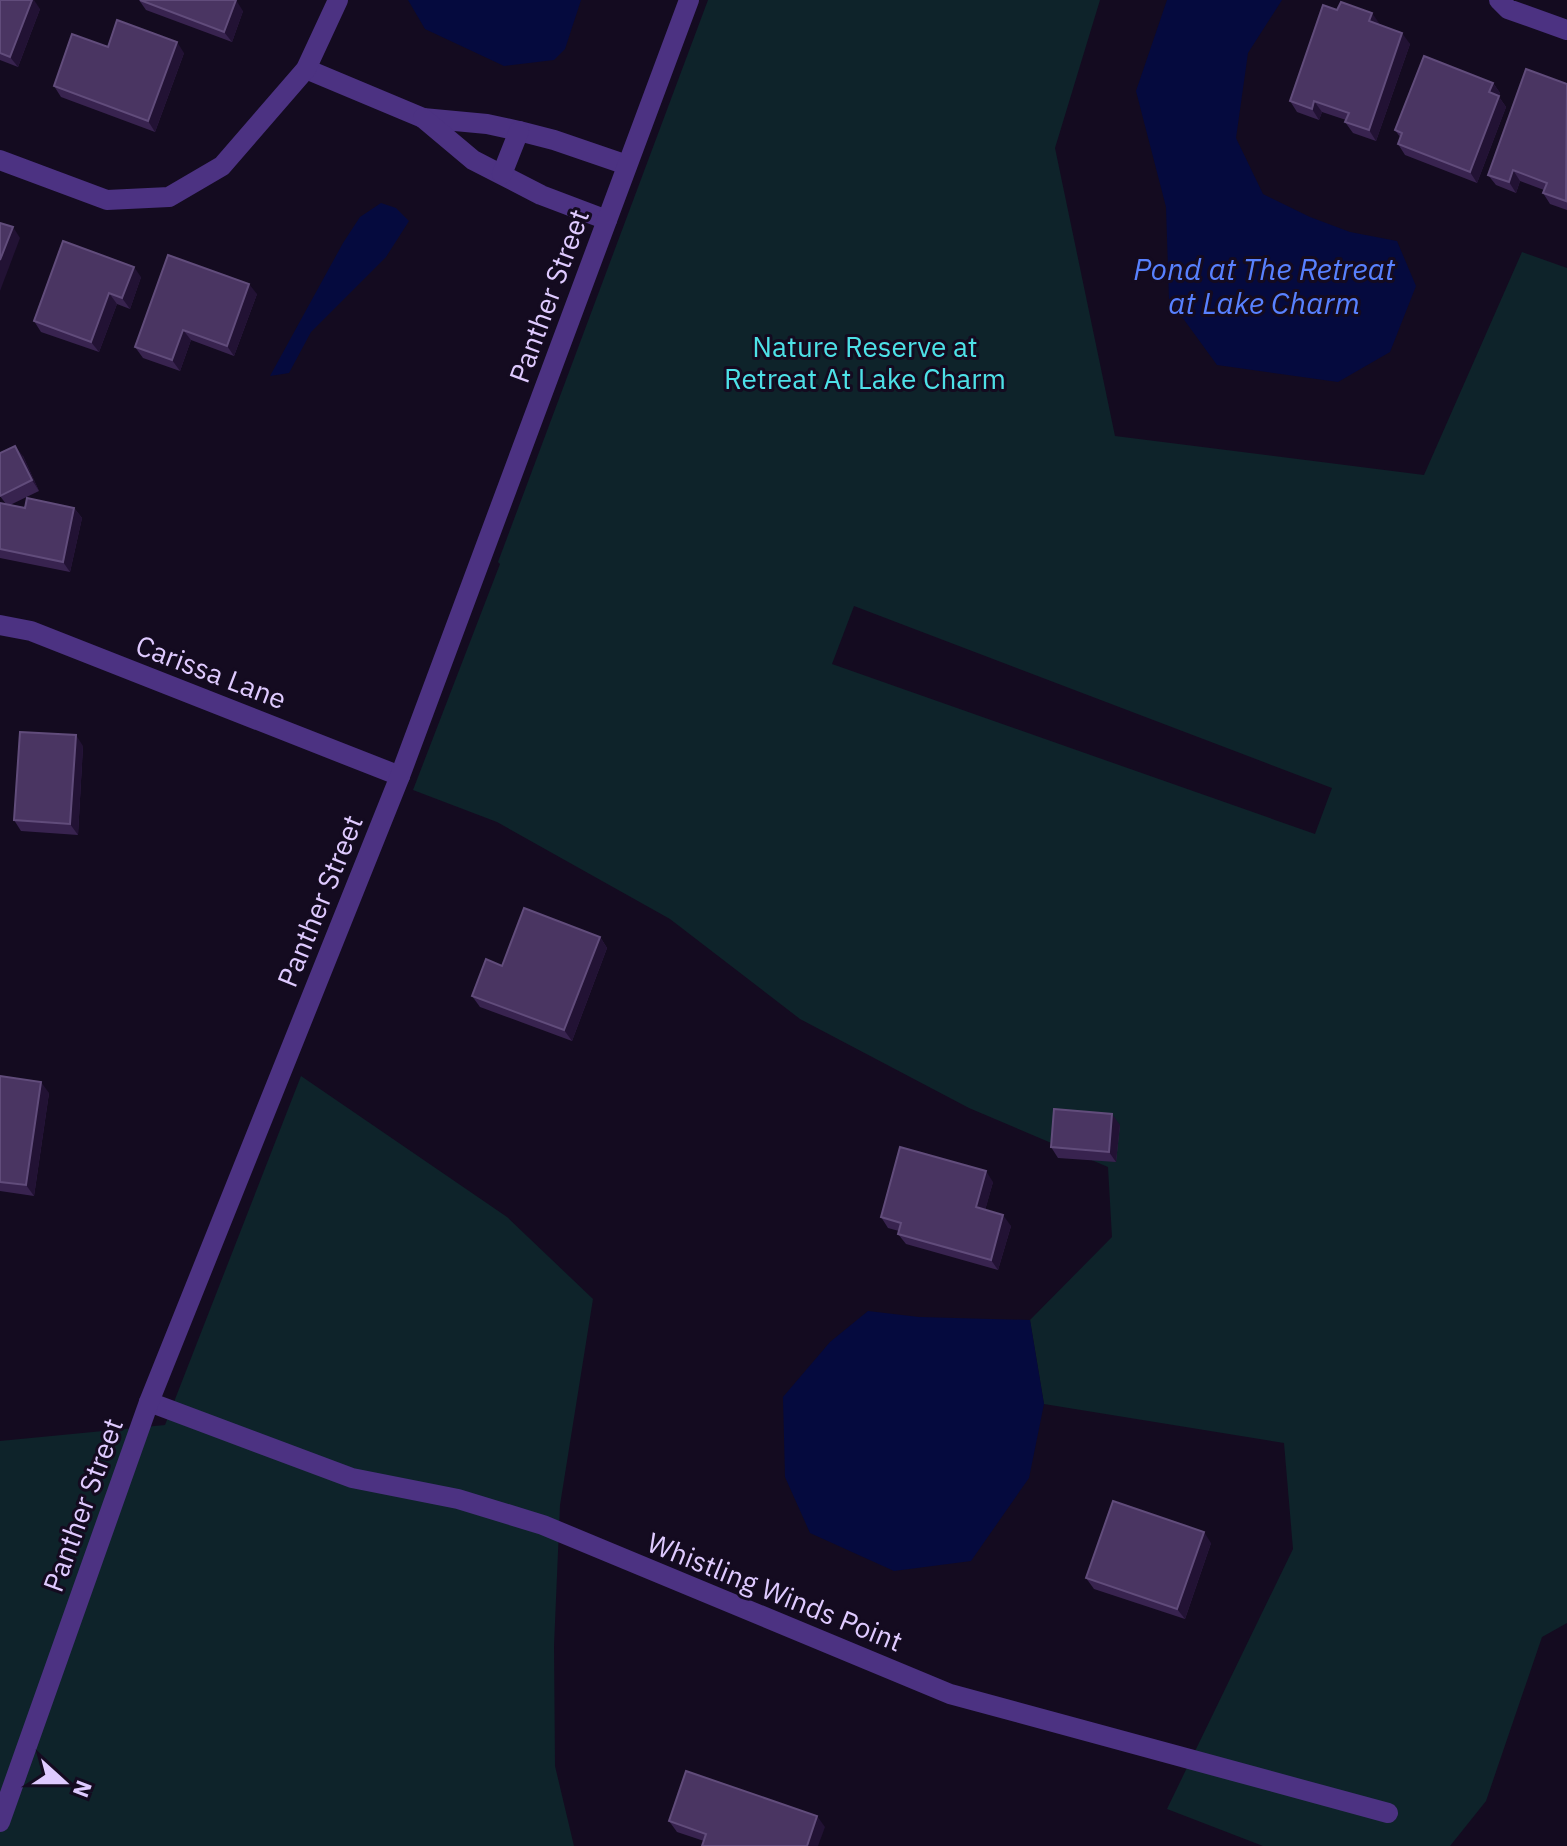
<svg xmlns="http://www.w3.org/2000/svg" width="1567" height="1846" viewBox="0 0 1567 1846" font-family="'IBM Plex Sans',sans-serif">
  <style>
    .green { fill: #0e232a; fill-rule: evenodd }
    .water { fill: #050a3e }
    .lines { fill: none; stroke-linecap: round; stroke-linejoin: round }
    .street { stroke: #4c3282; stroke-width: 20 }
    .wall { fill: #38234f }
    .shaded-wall { fill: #221234 }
    .building { fill: #4a3562; stroke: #614c7b; stroke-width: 2 }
    .labels { text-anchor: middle; stroke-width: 6; stroke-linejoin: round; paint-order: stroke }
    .street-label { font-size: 28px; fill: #dfcaff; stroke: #140b20 }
    .park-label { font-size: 28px; fill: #4de1e7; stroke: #140b20 }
    .water-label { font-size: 30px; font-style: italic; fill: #5881ff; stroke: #140b20 }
  </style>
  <rect width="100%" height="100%" fill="#140b20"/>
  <g class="green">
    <path d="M708 0H1100L1055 148 1115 436 1424 475 1522 252 1567 268V1623L1542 1637 1486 1801 1450 1846H1263L1167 1809 1293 1549 1284 1443 1044 1404 1030 1320 1112 1237 1108 1167 969 1108 800 1019 670 919 497 822 413 790 500 564 498 562ZM854 606 1332 788 1315 834 832 664Z"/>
    <polygon points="301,1076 507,1217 593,1299 560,1505 554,1646 555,1766 574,1846 0,1846 0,1441 165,1425"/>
  </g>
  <g class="water">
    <polygon points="408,0 581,0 565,49 554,60 504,66 425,29"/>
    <polygon points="1167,0 1282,0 1248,53 1236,138 1263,194 1310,217 1350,232 1397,241 1416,286 1390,352 1338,382 1217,365 1169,299 1166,207 1136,91"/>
    <polygon points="381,203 396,208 409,221 386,257 311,332 289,373 270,376 343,243 360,217"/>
    <polygon points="868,1311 919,1317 1030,1320 1044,1404 1029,1478 971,1561 894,1571 810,1533 785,1477 783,1397 830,1342"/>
  </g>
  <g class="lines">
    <g class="street">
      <polyline points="1499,0 1508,9 1567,30"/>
      <polyline points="306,69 423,118 487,124 519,131 554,140 627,165"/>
      <polyline points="423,118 473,160 541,195 607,220"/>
      <polyline points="0,160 107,200 169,197 222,166 306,69 338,0"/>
      <polyline points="502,174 519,131"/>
      <polyline points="0,625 31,631 400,776"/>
      <polyline points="149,1402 352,1478 458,1499 543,1525 950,1694 1388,1813"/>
      <polyline points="0,1822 149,1402 400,776 689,0"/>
    </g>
  </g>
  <g class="wall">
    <polygon points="0,0 40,9 18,67 0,60"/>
    <polygon points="139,0 243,11 232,42 146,10"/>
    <polygon points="1379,23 1378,25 1410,44 1376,141 1353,133 1345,122 1346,120 1322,112 1319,120 1297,112 1290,101"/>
    <polygon points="184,53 155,132 61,97 54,86"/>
    <polygon points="1493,83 1500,93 1499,97 1506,107 1477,183 1405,155 1398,144 1400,137 1395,130"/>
    <polygon points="1567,84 1567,210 1550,204 1543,193 1544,190 1520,181 1516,193 1496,185 1488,175"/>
    <polygon points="141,277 130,309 117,304 99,352 41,332 34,321"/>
    <polygon points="257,294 234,356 191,340 180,371 143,358 135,347"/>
    <polygon points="23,456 39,491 10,505 25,508 74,508 82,518 70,572 0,558 0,503 6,504 0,496"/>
    <polygon points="83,746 78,835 21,831 14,820"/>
    <polygon points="600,937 607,948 572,1041 480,1007 472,996 502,966"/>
    <polygon points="0,1076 49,1093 34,1196 0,1191"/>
    <polygon points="1120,1125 1116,1162 1058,1158 1051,1147"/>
    <polygon points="993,1182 985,1210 1011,1226 998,1270 906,1244 898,1234 899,1231 888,1228 881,1217"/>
    <polygon points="1211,1543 1185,1619 1094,1589 1086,1578"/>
    <polygon points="669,1821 825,1827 704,1841 677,1832"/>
  </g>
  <g class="shaded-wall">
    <polygon points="32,0 34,0 40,9 18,67 10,57"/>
    <polygon points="236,0 243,11 232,42 224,32"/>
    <polygon points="1372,13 1379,23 1376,32 1369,21"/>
    <polygon points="1402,33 1410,44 1376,141 1369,130"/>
    <polygon points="177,42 184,53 155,132 148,121"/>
    <polygon points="1493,83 1500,93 1499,97 1506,107 1477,183 1470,172 1489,92"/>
    <polygon points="1314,101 1322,112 1319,120 1312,109"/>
    <polygon points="1513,170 1520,181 1516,193 1509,182"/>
    <polygon points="13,227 20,238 0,291 0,260"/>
    <polygon points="134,267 141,277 130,309 122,298"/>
    <polygon points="249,284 257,294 234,356 227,346"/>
    <polygon points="109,293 117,304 99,352 91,342"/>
    <polygon points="183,330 191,340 180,371 172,360"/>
    <polygon points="15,446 23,456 39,491 32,480"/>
    <polygon points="74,508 82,518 70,572 63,562"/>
    <polygon points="76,735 83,746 78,835 70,824"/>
    <polygon points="600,937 607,948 572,1041 564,1030"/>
    <polygon points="41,1082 49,1093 34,1196 26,1185"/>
    <polygon points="1112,1114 1120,1125 1116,1162 1109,1152"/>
    <polygon points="986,1171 993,1182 983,1218 976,1207"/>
    <polygon points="1003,1215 1011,1226 998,1270 991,1260"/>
    <polygon points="1204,1532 1211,1543 1185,1619 1177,1609"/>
    <polygon points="817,1816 825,1827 818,1846 807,1846"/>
  </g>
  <g class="building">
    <polygon points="0,0 32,0 10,57 0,53"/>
    <polygon points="140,0 236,0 224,32"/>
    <polygon points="1341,2 1372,13 1369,21 1402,33 1369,130 1345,122 1349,113 1314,101 1312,109 1290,101 1323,5 1337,10"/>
    <polygon points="117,20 177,42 148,121 54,86 72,34 108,47"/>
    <polygon points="1424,56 1493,83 1489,92 1499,96 1470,172 1398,144 1402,133 1395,130"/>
    <polygon points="1526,69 1567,84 1566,201 1543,193 1547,183 1513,170 1509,182 1488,175"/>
    <polygon points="0,223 13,227 0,260"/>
    <polygon points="63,241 134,267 122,298 109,293 91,342 34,321"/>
    <polygon points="168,255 249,284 227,346 183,330 172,360 135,347"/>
    <polygon points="15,446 32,480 0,496 0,453"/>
    <polygon points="27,498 74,508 63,562 0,549 0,503 25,508"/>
    <polygon points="20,732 76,735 70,824 14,820"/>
    <polygon points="524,908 600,937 564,1030 472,996 486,959 502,966"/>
    <polygon points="0,1076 41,1082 26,1185 0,1182"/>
    <polygon points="1054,1109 1112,1114 1109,1152 1051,1147"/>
    <polygon points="900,1147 986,1171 976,1207 1003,1215 991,1260 898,1234 901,1223 881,1217"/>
    <polygon points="1113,1501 1204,1532 1177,1609 1086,1578"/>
    <polygon points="686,1771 817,1816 807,1846 702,1846 706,1834 669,1821"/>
  </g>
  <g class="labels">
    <g class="street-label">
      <text transform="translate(549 296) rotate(-70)" y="10">Panther Street</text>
      <text transform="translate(211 672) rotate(21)" y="10">Carissa Lane</text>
      <text transform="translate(320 901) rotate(-68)" y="10">Panther Street</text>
      <text transform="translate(83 1505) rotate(-70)" y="10">Panther Street</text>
      <text transform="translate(775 1592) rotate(22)" y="10">Whistling Winds Point</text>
    </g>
    <g class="park-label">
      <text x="865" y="357">Nature Reserve at<tspan x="865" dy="32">Retreat At Lake Charm</tspan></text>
    </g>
    <g class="water-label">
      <text x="1264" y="280">Pond at The Retreat<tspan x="1264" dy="34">at Lake Charm</tspan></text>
    </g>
  </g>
  <g transform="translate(64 1782) rotate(111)" stroke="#140b20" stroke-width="6" paint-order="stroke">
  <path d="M0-6L14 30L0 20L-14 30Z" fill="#dfcaff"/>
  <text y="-12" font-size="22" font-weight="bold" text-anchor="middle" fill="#dfcaff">N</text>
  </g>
</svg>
